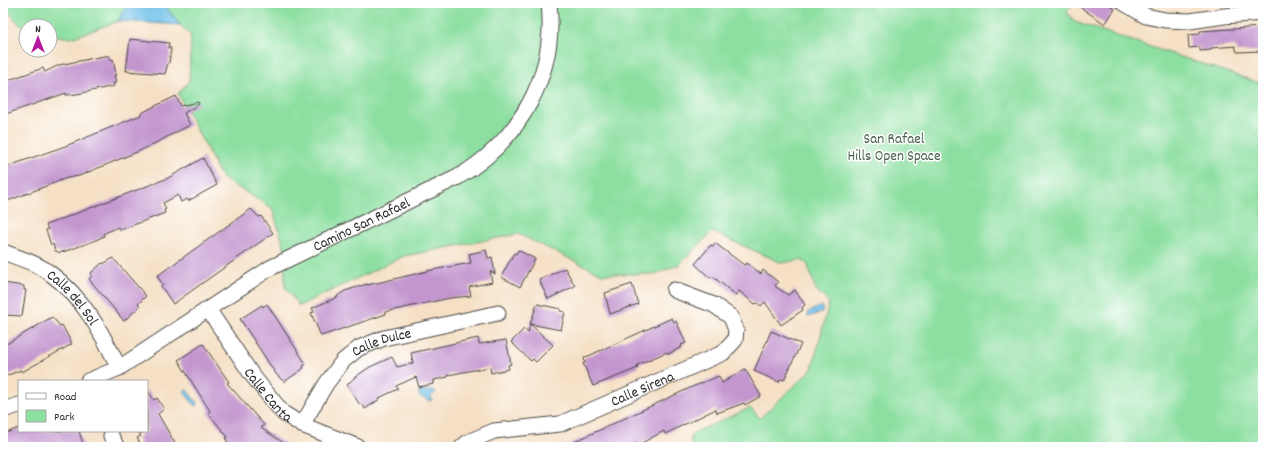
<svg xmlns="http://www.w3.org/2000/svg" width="1266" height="450" viewBox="0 0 1266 450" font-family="Dekko,sans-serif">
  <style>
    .green { fill: #8cdfa0; stroke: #5c8566 }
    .water { fill: #6cbfe8; stroke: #4c758a }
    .building { fill: #c396cf }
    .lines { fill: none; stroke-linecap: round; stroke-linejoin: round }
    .minor-casing { stroke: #494642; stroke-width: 17 }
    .minor { stroke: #fff; stroke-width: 15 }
    .labels { text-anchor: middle; stroke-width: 3; stroke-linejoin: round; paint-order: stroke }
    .park-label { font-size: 15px; fill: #48614e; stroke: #fff }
    .street-label { font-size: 15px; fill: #2b2b2b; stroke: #fff }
  </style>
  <rect width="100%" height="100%" fill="#fff"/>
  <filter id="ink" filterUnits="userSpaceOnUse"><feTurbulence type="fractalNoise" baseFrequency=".025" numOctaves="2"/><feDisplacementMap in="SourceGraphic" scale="8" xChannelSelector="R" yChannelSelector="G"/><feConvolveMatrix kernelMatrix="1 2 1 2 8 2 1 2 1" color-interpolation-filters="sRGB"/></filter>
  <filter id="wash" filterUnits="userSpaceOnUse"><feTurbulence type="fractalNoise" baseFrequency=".012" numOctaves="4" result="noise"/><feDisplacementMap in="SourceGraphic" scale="16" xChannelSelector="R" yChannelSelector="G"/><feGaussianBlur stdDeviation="0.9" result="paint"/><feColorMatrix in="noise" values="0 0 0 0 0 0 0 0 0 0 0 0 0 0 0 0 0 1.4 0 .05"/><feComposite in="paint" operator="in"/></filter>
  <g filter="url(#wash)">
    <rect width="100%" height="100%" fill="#f5e0c5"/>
    <g class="green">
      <polygon points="3,3 131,3 129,4 123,11 119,21 71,38 50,35 50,26 26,26 25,30 3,6"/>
      <polygon points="163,3 1073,3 1067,12 1075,22 1263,84 1263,447 691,447 691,434 750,408 760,418 812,369 829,303 816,290 807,263 800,260 782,263 712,232 680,264 655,274 602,274 518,234 404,256 299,306 285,287 284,246 272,208 222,178 178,94 189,81 191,36 180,25"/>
    </g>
    <g class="water">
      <polygon points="129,3 163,3 180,25 119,21 123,11"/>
      <polygon points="822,306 823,309 821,313 808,317 808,312"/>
      <polygon points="186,389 198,404 196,407 184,392"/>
      <polygon points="424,390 425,392 431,390 435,391 436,393 431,395 432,400 430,401 419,396 419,391"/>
    </g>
    <g id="blocks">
      <g class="building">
        <polygon points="1074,3 1107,3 1115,9 1105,24"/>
        <polygon points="1263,27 1263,51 1237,52 1235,46 1211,48 1211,50 1200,51 1200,47 1189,48 1188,35 1200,34 1200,31"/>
        <polygon points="130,39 169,43 168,48 171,48 169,63 168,63 165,74 126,71"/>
        <polygon points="104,56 110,56 110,60 113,59 116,75 114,75 116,83 113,83 114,86 77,94 66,95 66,93 3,115 3,82 43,68 45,72 59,65"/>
        <polygon points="176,96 181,106 198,102 199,104 184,113 190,125 144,149 79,176 67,178 10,200 3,201 3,168 68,145 141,115 140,114 151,108"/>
        <polygon points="203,158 217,185 188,201 187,199 181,202 178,195 163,203 166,209 164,210 165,213 120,230 118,227 103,234 104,236 94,241 69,250 59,253 57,251 55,251 53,244 51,245 46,230 48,229 46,225 168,178"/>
        <polygon points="251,209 259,217 261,216 273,233 173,304 161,286 163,285 157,276"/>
        <polygon points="715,243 744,265 747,263 761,274 763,270 778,282 775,286 788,295 795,290 805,305 802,308 803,310 781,325 765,302 761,306 757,303 755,304 739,291 736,295 712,276 710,278 695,264 711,245 713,246"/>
        <polygon points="486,250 488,258 492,257 495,274 490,271 492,282 469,287 471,296 450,298 385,312 386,314 321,336 311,313 314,312 312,308 338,297 337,296 345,291 367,284 367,285 377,283 432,270 471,263 469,254"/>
        <polygon points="518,250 535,259 520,287 501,277 514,253 516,254"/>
        <polygon points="113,258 146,296 138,304 140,306 124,321 89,279 92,276 91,274 92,272 102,263 103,264"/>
        <polygon points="565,268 575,286 548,299 539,280"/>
        <polygon points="3,283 24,286 24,290 26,290 22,316 3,315"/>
        <polygon points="632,284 638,304 610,314 605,293"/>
        <polygon points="267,304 306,364 303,366 304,368 284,382 276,374 240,319 262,305 263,307"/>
        <polygon points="537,304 561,309 560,311 565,312 561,330 530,324"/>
        <polygon points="52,317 60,326 62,325 72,344 22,372 21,370 3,377 3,346"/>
        <polygon points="672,318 674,322 676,321 686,343 681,345 682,347 668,354 667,352 637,365 638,368 593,386 583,363 585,363 584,358"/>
        <polygon points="530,324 553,345 536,362 533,359 531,361 511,342 524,329 528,333"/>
        <polygon points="771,331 801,344 784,380 780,379 779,382 754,371"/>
        <polygon points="478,338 479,344 506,340 511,364 508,365 509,369 491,373 490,367 448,375 448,377 434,380 434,384 419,387 416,377 396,386 398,389 379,398 380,399 365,409 362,404 360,405 347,385 355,377 370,367 392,357 397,367 413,363 411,353"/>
        <polygon points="203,344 229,382 227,383 264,425 261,428 290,447 233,447 226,440 227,436 208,413 210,411 178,360"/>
        <polygon points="745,369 761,396 745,405 744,403 717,413 716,409 665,434 664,431 638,445 637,443 629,447 563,447 692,387 719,376 722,383"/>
        <polygon points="147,390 154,400 157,398 164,409 158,414 177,447 142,447 137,438 141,436 139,434 147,431"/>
        <polygon points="19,428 19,431 79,431 84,447 3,447 3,434"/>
      </g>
    </g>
  </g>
  <g filter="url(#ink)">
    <use href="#blocks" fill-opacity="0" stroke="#494642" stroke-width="1"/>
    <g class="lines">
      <g class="minor-casing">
        <g id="minor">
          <polyline points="1124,3 1146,16 1165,20 1190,21 1224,16 1263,13"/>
          <path id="s1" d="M3 252C19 258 37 263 51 274 83 297 102 333 119 368"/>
          <path id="s2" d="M208 309 252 375 283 413 302 425 358 447"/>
          <path id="s3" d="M88 381 119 368 270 268 458 177C519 141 557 75 549 3"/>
          <polyline points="3,410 19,405"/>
          <path id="s4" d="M302 425 326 384 343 361 359 348 384 338 498 313"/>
          <polyline points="111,436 117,447"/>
          <path id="s5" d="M462 447 468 442 494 431 560 424 723 353 735 340 736 330 731 317 714 305 674 290"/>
        </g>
      </g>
      <use href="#minor" class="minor"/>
    </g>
  </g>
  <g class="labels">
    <g class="park-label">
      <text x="894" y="143">San Rafael<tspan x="894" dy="17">Hills Open Space</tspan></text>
    </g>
    <g class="street-label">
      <text dy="5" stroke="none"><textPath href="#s3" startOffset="316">Camino San Rafael</textPath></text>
      <text dy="5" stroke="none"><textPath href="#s1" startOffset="85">Calle del Sol</textPath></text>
      <text dy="5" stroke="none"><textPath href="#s4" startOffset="120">Calle Dulce</textPath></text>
      <text dy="5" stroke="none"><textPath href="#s5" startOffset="192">Calle Sirena</textPath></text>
      <text dy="5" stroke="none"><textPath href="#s2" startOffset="105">Calle Canta</textPath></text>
    </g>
  </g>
  <rect width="1266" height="450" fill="none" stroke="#fff" stroke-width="16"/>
  <rect x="18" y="380" width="130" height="52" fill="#ffffff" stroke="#aaaaaa"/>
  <rect x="26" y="393" width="20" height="6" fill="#ffffff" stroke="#aaaaaa"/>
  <text x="54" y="400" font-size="12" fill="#2b2b2b">Road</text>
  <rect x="26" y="410" width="20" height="12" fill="#8cdfa0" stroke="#aaaaaa"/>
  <text x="54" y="420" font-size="12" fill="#2b2b2b">Park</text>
  <g transform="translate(38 38)"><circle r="19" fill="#ffffff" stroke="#aaaaaa"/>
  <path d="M0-3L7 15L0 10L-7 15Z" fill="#b5179e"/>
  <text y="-6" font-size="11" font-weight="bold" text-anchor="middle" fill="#2b2b2b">N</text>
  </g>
</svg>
